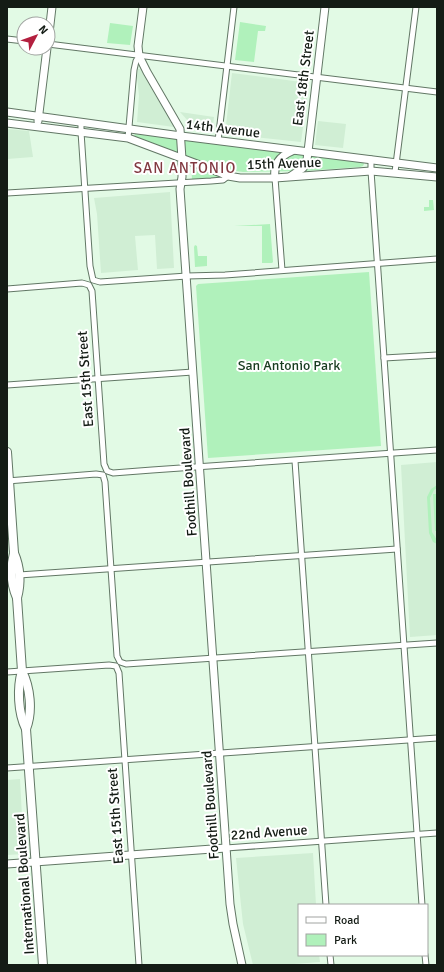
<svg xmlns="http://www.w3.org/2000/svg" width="444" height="972" viewBox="0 0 444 972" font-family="Signika,sans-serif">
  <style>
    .built { fill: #d0eed4 }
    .green { fill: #b0f1bb }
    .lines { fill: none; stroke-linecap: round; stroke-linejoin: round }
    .street-casing { stroke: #627765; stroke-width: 7 }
    .secondary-casing { stroke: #627765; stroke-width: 9 }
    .primary-casing { stroke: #627765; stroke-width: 10 }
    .street { stroke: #fff; stroke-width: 5 }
    .secondary { stroke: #fff; stroke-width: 7 }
    .primary { stroke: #fff; stroke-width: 8 }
    .labels { text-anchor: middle; stroke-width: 4; stroke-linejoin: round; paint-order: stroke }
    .street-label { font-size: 14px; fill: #141c15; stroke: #fff }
    .park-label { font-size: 14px; fill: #183c20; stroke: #fff }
    .neighbourhood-label { font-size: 15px; letter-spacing: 1px; fill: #823941; stroke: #fff }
  </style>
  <rect width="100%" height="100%" fill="#e2fae5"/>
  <g class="built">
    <polygon points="138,69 140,69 174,127 137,122 139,96 137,77"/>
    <polygon points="232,73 309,83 301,142 225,134"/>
    <polygon points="180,112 214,117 212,133 196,127 190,123"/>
    <polygon points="318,121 346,124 343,148 315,145"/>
    <polygon points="7,129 29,131 33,157 7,159"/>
    <polygon points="170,192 174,268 157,269 155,235 135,236 138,270 101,273 97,214 94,198"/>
    <polygon points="437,462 437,635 410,637 401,465"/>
    <polygon points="20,779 24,854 7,855 7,780"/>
    <polygon points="313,853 316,905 299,905 299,955 319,955 320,962 281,965 253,965 243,924 236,858"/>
  </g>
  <g class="green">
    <polygon points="240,22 266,26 265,31 258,31 254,62 235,60"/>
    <polygon points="110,23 133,26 130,45 107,43"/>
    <polygon points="135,134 363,162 364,164 363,166 360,167 304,171 243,172 214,168 221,177 192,180 191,159 134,136"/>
    <polygon points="429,200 433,200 434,210 424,211 424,207 429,207"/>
    <polygon points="270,224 273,262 272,263 262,263 262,226 234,226"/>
    <polygon points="195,245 197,246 198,256 207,256 207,266 195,267 194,247"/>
    <polygon points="369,272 381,446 208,458 196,286 198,284"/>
    <polygon points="437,485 437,488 434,490 430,498 432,532 437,540 437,544 433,542 429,533 427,497 431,489"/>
    <polygon points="433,494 437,494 437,531 435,531"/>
  </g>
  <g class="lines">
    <g class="street-casing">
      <g id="street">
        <polyline points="7,39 24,41"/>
        <polyline points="48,44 437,92"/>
        <polyline points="81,122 81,132 90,266 93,280 100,282 187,276 225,275 437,259"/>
        <polyline points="128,138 134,70 136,61 139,56"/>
        <polyline points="218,141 234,7"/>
        <polyline points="371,159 371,171 422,905"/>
        <polyline points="395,172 416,7"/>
        <polyline points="275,178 282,270"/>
        <polyline points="7,193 211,181 223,180 228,176"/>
        <polyline points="7,289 82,283 89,285 92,291 104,464 107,471 113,473 152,470 437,450"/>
        <polyline points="384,358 437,355"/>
        <polyline points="7,385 193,372"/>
        <polyline points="295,461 326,905"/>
        <polyline points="7,481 96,474 103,475 105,482 117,656 120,662 126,664 437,643"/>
        <polyline points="19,575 397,549"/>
        <polyline points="7,672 109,665 116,666 119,673 139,965"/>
        <polyline points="7,768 437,738"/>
        <polyline points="226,848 437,833"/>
        <polyline points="330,955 331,965"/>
        <polyline points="425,955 426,965"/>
      </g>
    </g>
    <g class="secondary-casing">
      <g id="secondary">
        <polyline points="143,7 138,46 139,56 147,72 180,129 182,159 182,177 180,189 230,904 233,924 242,965"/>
        <polyline points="48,42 52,7"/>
        <polyline points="7,112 181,136 437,168"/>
        <polyline points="38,121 47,48"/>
        <polyline points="7,123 128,138 221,173 228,176 240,178 275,178 371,171 437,177"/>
        <polyline points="291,176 303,168 307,160 325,7"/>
        <path d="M275 178C273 164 280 156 292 151"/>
        <polyline points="7,864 226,848"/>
      </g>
    </g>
    <g class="primary-casing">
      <g id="primary">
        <path d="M7 452 14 553C10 568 11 584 17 598"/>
        <path d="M14 553C20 567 21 583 17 598L22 671C17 688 18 713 26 729"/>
        <path d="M22 671C30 687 33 711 26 729L43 965"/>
      </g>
    </g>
    <use href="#street" class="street"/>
    <use href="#secondary" class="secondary"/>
    <use href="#primary" class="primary"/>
  </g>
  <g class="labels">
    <g class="street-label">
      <text transform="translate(303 78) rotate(-83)" y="5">East 18th Street</text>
      <text transform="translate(223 128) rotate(7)" y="5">14th Avenue</text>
      <text transform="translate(284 163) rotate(-2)" y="5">15th Avenue</text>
      <text transform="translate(85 379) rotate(-94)" y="5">East 15th Street</text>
      <text transform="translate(188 482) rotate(-94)" y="5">Foothill Boulevard</text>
      <text transform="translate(210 805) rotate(-94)" y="5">Foothill Boulevard</text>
      <text transform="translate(115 816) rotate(-94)" y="5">East 15th Street</text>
      <text transform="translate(269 832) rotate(-4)" y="5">22nd Avenue</text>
      <text transform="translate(24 884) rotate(-94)" y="5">International Boulevard</text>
    </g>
    <g class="park-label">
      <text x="289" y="370">San Antonio Park</text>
    </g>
    <g class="neighbourhood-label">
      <text x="185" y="173">SAN ANTONIO</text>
    </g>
  </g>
  <rect width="444" height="972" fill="none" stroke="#141c15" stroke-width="16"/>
  <rect x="298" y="904" width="130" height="52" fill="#ffffff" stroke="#a1a4a1"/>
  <rect x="306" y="917" width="20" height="6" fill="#ffffff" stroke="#a1a4a1"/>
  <text x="334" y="924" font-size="12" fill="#141c15">Road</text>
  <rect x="306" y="934" width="20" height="12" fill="#b0f1bb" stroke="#a1a4a1"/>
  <text x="334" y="944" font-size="12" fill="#141c15">Park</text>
  <g transform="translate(36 36) rotate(49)"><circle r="19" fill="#ffffff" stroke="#a1a4a1"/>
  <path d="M0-3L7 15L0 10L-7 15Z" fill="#b3203f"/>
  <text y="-6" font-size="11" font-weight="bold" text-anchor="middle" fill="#141c15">N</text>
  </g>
</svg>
